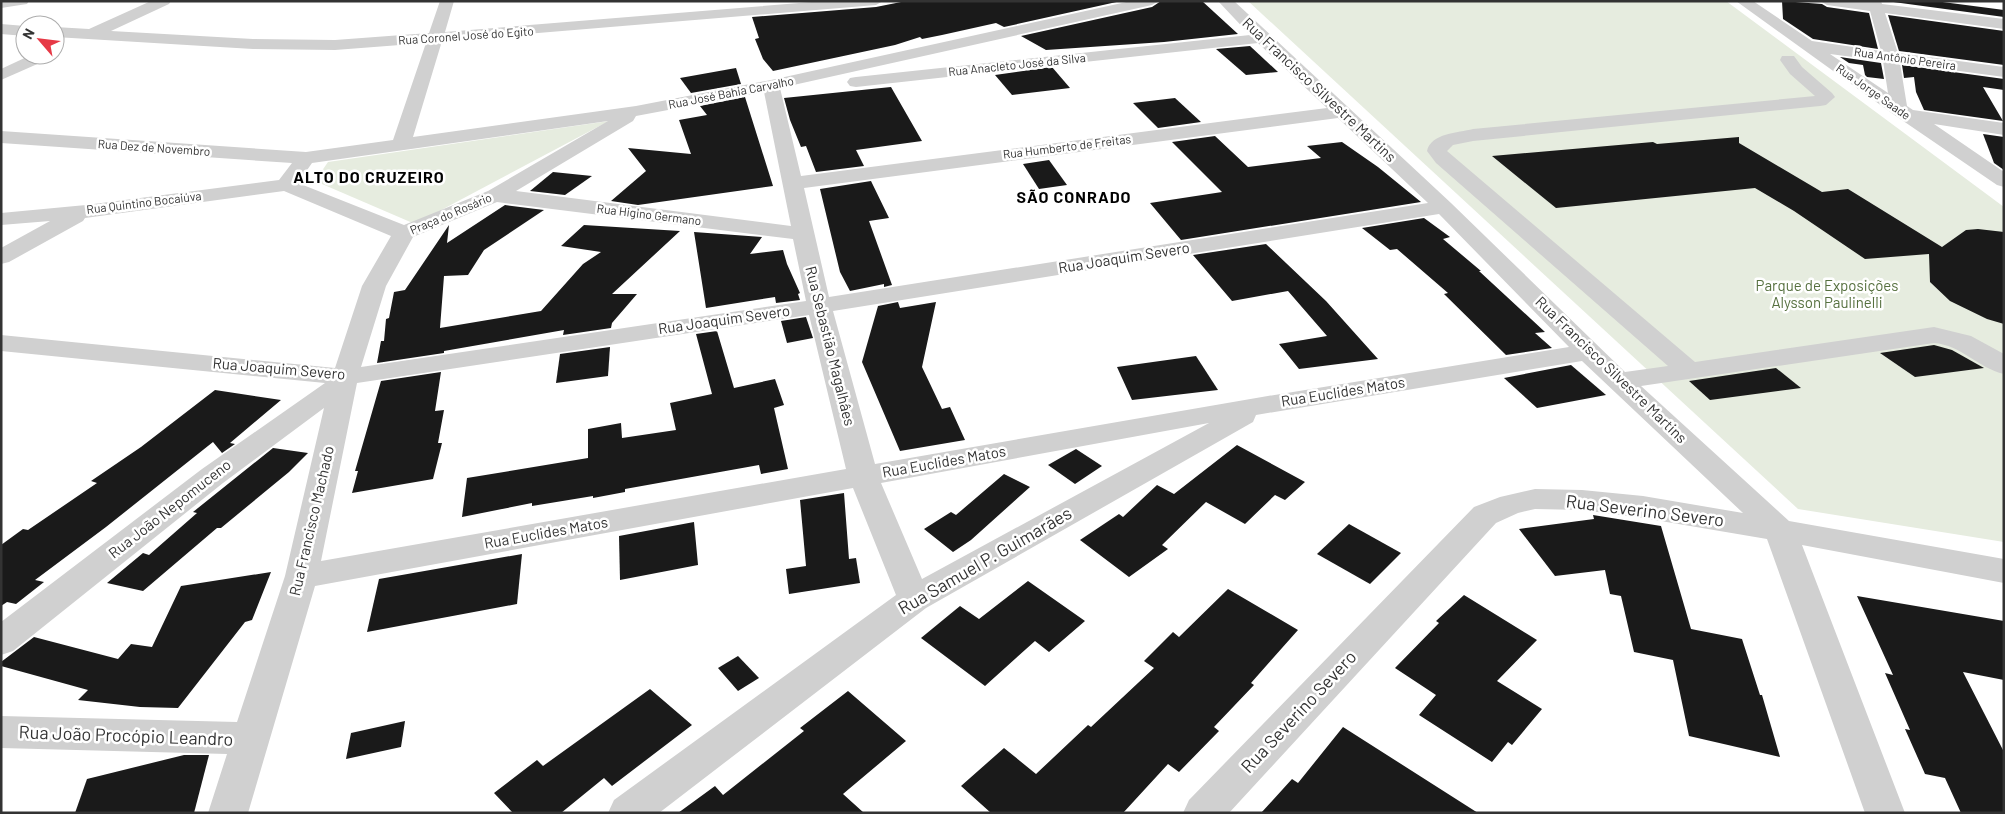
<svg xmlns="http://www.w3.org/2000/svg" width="2005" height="814" viewBox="0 0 2005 814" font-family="Barlow,sans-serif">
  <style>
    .green { fill: #e6ecdf }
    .building { fill: #1a1a1a }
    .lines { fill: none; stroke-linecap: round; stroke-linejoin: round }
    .minor { fill: #d0d0d0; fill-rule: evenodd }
    .labels { text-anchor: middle; stroke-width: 5; stroke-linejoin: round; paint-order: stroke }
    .far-street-label { font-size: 12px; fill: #333; stroke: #fff }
    .street-label { font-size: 15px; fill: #333; stroke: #fff }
    .park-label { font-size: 15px; fill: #56703f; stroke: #fff }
    .far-district-label { font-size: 16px; font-weight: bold; letter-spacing: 1px; fill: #000; stroke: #fff }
    .near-street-label { font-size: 18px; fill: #333; stroke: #fff }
  </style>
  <rect width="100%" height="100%" fill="#fff"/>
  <g class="green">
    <polygon points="1248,1 1726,1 2004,207 2004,542 1798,509"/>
    <polygon points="609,121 415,224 315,181 328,162"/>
  </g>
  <g class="building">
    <polygon points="906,1 1121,1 1004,27 996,23 942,35 922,39 920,37 895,45 773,71 763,59 755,39 759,38 752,17 876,7"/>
    <polygon points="1161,1 1202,1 1238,34 1164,42 1046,50 1021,36 1152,7"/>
    <polygon points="1782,1 1822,4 1827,7 1869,13 1878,49 1813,39 1783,19"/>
    <polygon points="1886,1 1935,1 2004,10 2004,17"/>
    <polygon points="1888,15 2004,31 2004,65 1899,51"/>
    <polygon points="1250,46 1278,72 1246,75 1216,49"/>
    <polygon points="1840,57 1881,63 1884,79 1867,77 1865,75 1863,65 1849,63"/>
    <polygon points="1902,65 2004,79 2004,90 1983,87 2003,121 1924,110 1916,92 1914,77 1904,78"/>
    <polygon points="1052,67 1070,88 1012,95 995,75"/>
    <polygon points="736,68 741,84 691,93 680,78"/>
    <polygon points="891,87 922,141 856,150 864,166 816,172 806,146 801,147 790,120 784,98"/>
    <polygon points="745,97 773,186 638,205 611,201 646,171 628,148 691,154 679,120 707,115 700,106"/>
    <polygon points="1175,98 1201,122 1158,128 1133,103"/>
    <polygon points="1983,134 2004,137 2004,170 1994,163"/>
    <polygon points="1215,136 1248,167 1321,158 1307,146 1342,142 1378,167 1421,202 1181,240 1150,203 1222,192 1172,142"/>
    <polygon points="1739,137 1739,143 1822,192 1848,189 1942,247 1966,230 1978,229 2004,232 2004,324 1987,319 1950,301 1930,282 1929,254 1865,259 1794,211 1755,188 1556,208 1492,156 1653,142 1657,144"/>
    <polygon points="1049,160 1067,185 1039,189 1023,164"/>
    <polygon points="553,172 592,176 565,195 530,191"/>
    <polygon points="871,181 889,218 869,221 892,285 884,287 884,284 850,291 840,272 820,189"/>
    <polygon points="505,205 544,210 484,250 468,275 444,276 440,328 541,311 583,264 601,252 561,246 584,225 680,231 612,294 637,294 612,323 611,328 563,335 564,330 444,351 444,353 377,363 381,341 384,341 386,319 389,318 394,292 405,290 449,225 447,243"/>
    <polygon points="1424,218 1450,237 1443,239 1481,271 1479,271 1545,332 1535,333 1552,348 1506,355 1444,294 1448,293 1397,249 1390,250 1362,228"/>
    <polygon points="694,232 762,237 750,254 783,250 787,264 800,293 798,294 800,300 776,303 775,297 706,308"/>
    <polygon points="1266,244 1326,301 1378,359 1299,369 1279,344 1327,336 1288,291 1232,301 1193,255"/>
    <polygon points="898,302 900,308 936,302 922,367 942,409 950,407 965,440 900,451 862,362 878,306"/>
    <polygon points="806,317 813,338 787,343 781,321"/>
    <polygon points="717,331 734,388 775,379 784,405 774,408 788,469 761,474 759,465 625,489 625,492 593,498 593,496 532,506 532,503 462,517 467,478 588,458 588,429 621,423 622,438 676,430 670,403 712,394 696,334"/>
    <polygon points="1934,345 1952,350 1984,368 1915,377 1880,353"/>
    <polygon points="610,347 608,376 556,383 560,354"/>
    <polygon points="1196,356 1218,390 1132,400 1117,367"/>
    <polygon points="1571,365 1606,395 1537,408 1504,378"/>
    <polygon points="1776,368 1801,388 1710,400 1689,381"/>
    <polygon points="441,372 435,411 444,410 438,443 442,443 433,479 352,493 358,471 355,471 381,381"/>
    <polygon points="215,390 281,400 230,443 235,444 222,453 213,442 106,527 35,580 44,582 16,604 7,602 1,606 1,545 23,529 28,530 97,483 91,481 141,447"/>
    <polygon points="1237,445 1305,482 1285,500 1275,495 1245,524 1206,502 1162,545 1168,549 1129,577 1080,540 1119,514 1123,517 1157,485 1174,494"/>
    <polygon points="273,448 308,453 289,472 221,528 217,528 143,591 107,583 143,553 149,555 197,513 193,512"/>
    <polygon points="1076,449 1102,466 1075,484 1048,465"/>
    <polygon points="1004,474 1030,487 971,540 953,552 924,529 951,512 956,515"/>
    <polygon points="844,493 849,559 856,558 860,583 789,594 786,569 806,566 800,500"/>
    <polygon points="1593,515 1661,526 1691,629 1742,639 1760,695 1762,695 1780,757 1689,736 1673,660 1634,652 1621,596 1610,594 1605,570 1555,576 1519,529 1594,519"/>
    <polygon points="694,522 698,565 620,580 619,536"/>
    <polygon points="1349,524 1401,553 1370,584 1317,554"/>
    <polygon points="522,554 517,604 367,632 379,579"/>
    <polygon points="271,572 252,620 245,622 178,708 140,707 78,700 88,690 1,666 1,662 34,637 118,659 131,644 152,647 181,586"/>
    <polygon points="1028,581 1085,621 1049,652 1035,641 985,686 921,638 960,606 979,619"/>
    <polygon points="1228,589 1298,630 1251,683 1254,685 1214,727 1219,731 1179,772 1168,764 1123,813 991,813 961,786 1004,748 1036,774 1088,725 1091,727 1154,668 1144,661 1173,632 1179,637"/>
    <polygon points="1464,595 1537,640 1497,681 1542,709 1512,745 1508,742 1492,762 1419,715 1436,695 1395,668 1439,623 1436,621"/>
    <polygon points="1857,596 2004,621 2004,680 1963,672 2004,752 2004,813 1961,813 1945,778 1925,774 1905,729 1910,730 1885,673 1893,675"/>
    <polygon points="738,656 759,678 738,691 718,668"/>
    <polygon points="650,689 692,725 612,786 604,778 561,813 513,813 494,793 537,760 543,766"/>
    <polygon points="848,691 906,741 843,794 864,813 678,813 715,786 723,795 804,731 800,728"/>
    <polygon points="405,721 401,747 346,759 351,733"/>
    <polygon points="1343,727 1478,813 1261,813 1292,779 1298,783"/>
    <polygon points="184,755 209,755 194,813 75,813 87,779"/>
  </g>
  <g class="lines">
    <g class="minor">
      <polygon points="1,1 29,1 27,4 1,8"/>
      <path d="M151 1H171L169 4 111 31 253 39 335 40 429 33 440 1H454L445 32 824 1H883L876 5 442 41 413 137 636 106 771 80 1131 1H1159L1152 5 780 88 801 176 1327 108 1258 43 856 87 850 86 847 82 850 78 856 77 1250 35 1218 1H1234L1451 203 1625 372 1668 366 1436 163 1427 151C1431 133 1458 133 1473 129L1815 96 1790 74 1780 60 1782 56H1794L1802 67 1832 93 1835 97 1826 105 1820 106 1473 141 1453 145 1447 151 1695 362 1934 327 1971 336 2004 354V374C1978 368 1961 345 1934 343L1641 386 1789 521 2004 559V583L1802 545 1905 813H1865L1767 539 1643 518 1582 510 1535 509 1518 513 1496 523 1229 813H1183L1189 800 1474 507 1500 497 1535 489 1582 490 1643 496 1743 513 1582 361 1256 415 1253 422 926 608 659 813H608L614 800 896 595 853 488 315 586 248 813H208L227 754 1 748V716L237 722 285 576 324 408 223 483 13 651 1 655V622L202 469 325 383 1 351V335L335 368 362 286 391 236 284 191 85 218 83 221 9 262 1 264V248L50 221 1 225V213L86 205 279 180 292 163 1 143V131L306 152 393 140 426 43 335 50 253 49 55 37V27L89 29ZM764 92 791 226 516 191 633 121 636 116ZM1338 118 1428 203 829 297 804 188ZM608 121 488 191 404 225 298 183 312 163ZM497 202 793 239 806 301 361 367 386 286 413 237ZM1439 214 1569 347 1262 397 875 464 833 311ZM809 315 846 469 321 561 357 383ZM1209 423 922 579 881 483Z"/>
      <path d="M1736 1H1753L1812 41 1881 51 1870 11 1827 5 1820 1H1881L1882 4 2004 19V29L1885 13 1898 53 2004 67V77L1900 63 1907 106 1913 110 2004 123V135L1934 124 2004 172V187L1997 185 1893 114ZM1830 54 1883 61 1888 93Z"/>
      <polygon points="1,24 25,26 25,36 1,34"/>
      <polygon points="31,55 53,55 51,58 1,80 1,69"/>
    </g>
  </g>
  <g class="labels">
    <g class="far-street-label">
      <text transform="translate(466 36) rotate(-4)" y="4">Rua Coronel José do Egito</text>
      <text transform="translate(1905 59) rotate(8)" y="4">Rua Antônio Pereira</text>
      <text transform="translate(1017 65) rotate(-6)" y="4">Rua Anacleto José da Silva</text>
      <text transform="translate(1873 92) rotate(35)" y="4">Rua Jorge Saade</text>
      <text transform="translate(731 93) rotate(-11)" y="4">Rua José Bahia Carvalho</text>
      <text transform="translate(1067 147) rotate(-7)" y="4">Rua Humberto de Freitas</text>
      <text transform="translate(154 148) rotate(4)" y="4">Rua Dez de Novembro</text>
      <text transform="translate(144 203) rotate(-7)" y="4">Rua Quintino Bocaiúva</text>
      <text transform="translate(451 214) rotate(-23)" y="4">Praça do Rosário</text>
      <text transform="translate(649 215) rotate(7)" y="4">Rua Higino Germano</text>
    </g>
    <g class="street-label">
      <text transform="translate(1319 90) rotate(43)" y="5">Rua Francisco Silvestre Martins</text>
      <text transform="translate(1124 258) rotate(-9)" y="5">Rua Joaquim Severo</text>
      <text transform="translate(724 320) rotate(-8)" y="5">Rua Joaquim Severo</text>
      <text transform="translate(830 346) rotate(76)" y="5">Rua Sebastião Magalhâes</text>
      <text transform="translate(279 369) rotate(5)" y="5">Rua Joaquim Severo</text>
      <text transform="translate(1611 370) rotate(44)" y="5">Rua Francisco Silvestre Martins</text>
      <text transform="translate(1343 392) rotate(-9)" y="5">Rua Euclides Matos</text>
      <text transform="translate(944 462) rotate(-10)" y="5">Rua Euclides Matos</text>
      <text transform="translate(170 509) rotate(-38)" y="5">Rua João Nepomuceno</text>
      <text transform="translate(312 521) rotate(-77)" y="5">Rua Francisco Machado</text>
      <text transform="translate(546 533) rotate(-10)" y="5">Rua Euclides Matos</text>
    </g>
    <g class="park-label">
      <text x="1827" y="291">Parque de Exposições<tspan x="1827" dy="17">Alysson Paulinelli</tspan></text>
    </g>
    <g class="far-district-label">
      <text x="369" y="183">ALTO DO CRUZEIRO</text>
      <text x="1074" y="203">SÃO CONRADO</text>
    </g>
    <g class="near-street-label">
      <text transform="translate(1645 511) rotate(7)" y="6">Rua Severino Severo</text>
      <text transform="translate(985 561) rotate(-30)" y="6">Rua Samuel P. Guimarães</text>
      <text transform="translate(1299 712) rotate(-47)" y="6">Rua Severino Severo</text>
      <text transform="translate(126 736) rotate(2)" y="6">Rua João Procópio Leandro</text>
    </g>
  </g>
  <rect width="2005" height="814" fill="none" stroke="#333333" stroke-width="5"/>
  <g transform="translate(40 40) rotate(298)"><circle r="24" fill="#ffffff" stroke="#adadad"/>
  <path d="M0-4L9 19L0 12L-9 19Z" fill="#e63946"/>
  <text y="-8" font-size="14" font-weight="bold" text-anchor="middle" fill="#333333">N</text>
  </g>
</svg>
